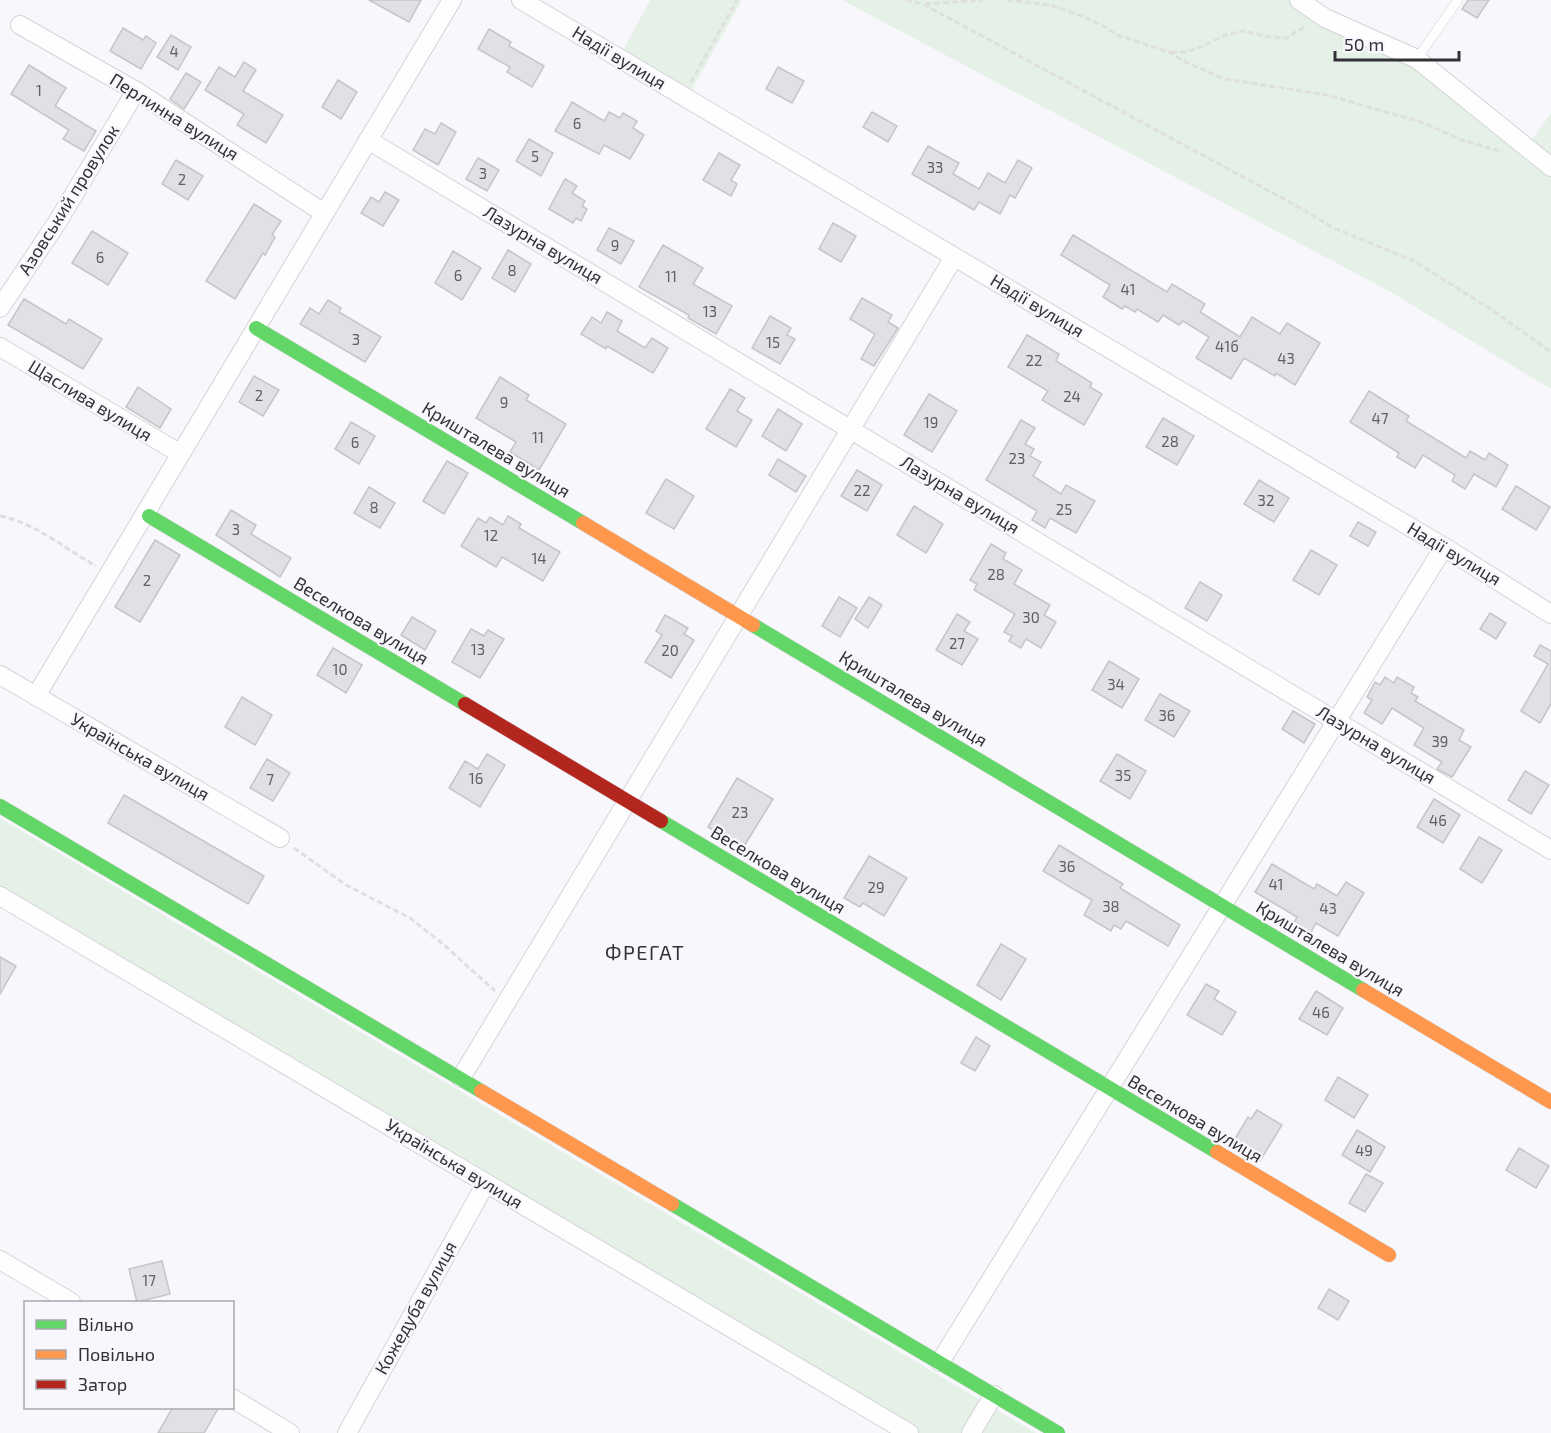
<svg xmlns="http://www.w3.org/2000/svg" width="1551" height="1433" viewBox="0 0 1551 1433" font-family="'Exo 2',sans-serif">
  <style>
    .green { fill: #e5f0e7 }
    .building { fill: #e1e1e5; stroke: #c5c5c8; stroke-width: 1.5 }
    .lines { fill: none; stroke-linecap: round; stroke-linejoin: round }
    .lane-casing { stroke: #d4d4d8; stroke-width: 10 }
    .street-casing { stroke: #d4d4d8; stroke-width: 20 }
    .fast-casing { stroke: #d4d4d8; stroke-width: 15 }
    .slow-casing { stroke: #d4d4d8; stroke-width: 15 }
    .jam-casing { stroke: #d4d4d8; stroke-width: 15 }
    .path { stroke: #dfdfe0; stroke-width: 3; stroke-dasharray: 6 3; stroke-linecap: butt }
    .lane { stroke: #fefeff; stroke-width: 9 }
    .street { stroke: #fefeff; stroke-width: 18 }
    .fast { stroke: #63d668; stroke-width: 14 }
    .slow { stroke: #ff974d; stroke-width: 14 }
    .jam { stroke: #b3261e; stroke-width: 14 }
    .labels { text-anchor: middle; stroke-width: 4.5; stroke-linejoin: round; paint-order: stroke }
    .number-label { font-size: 15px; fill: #606064 }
    .street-label { font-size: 18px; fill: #323236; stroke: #f7f7fd }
    .neighbourhood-label { font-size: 20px; letter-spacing: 1.5px; fill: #323236; stroke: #f7f7fd }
  </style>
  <rect width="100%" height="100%" fill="#f8f8fc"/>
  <g class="green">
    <polygon points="650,0 742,0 687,98 619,58"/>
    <polygon points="842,0 1299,0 1417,59 1551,167 1551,389 1389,291"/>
    <polygon points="1551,113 1551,156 1531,141"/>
    <polygon points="0,818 1036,1433 909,1433 0,896"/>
  </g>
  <g class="building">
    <polygon points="369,0 421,0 409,22"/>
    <polygon points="1468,0 1489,0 1477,18 1462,9"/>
    <polygon points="123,28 143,40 146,36 156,43 141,69 110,51"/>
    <polygon points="489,29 511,42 509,46 544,66 532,87 507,72 510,67 478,49"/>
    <polygon points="171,35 191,47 178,70 157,57"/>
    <polygon points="244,62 256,70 243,91 283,115 266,143 237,125 244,114 205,90 219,67 235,77"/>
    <polygon points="29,65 66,88 55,106 96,131 84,151 63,139 69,130 11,94"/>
    <polygon points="778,67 804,81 792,103 766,89"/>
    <polygon points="186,73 201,82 184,109 170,99"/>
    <polygon points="338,80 357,92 341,119 322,107"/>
    <polygon points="572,102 604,121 609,112 620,118 623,113 637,121 633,128 644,135 630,159 604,145 599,154 555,131"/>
    <polygon points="872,112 897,126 888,142 863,127"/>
    <polygon points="441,123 456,132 438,165 413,150 425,129 435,134"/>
    <polygon points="529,139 553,153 541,176 516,161"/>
    <polygon points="928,146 959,163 953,174 979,189 988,173 1005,183 1018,160 1032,168 1015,198 1010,195 1000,214 979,202 974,210 912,174"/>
    <polygon points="719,153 740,165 731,180 737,184 731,196 703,180"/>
    <polygon points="478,158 499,170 487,191 466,179"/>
    <polygon points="176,160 203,176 188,200 162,184"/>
    <polygon points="565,179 577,186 572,193 585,201 582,206 587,209 581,221 576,218 573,223 549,209"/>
    <polygon points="385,192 399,200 383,226 361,213 371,197 379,202"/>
    <polygon points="254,204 281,221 272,235 275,237 265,255 263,253 235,299 206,281"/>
    <polygon points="833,223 856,236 841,262 819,249"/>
    <polygon points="609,228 634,241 621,264 597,250"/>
    <polygon points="92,231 128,253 108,285 72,263"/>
    <polygon points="1073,235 1167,292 1172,284 1205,304 1200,312 1240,337 1252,317 1280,334 1287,323 1320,343 1295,385 1276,373 1275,376 1244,358 1231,379 1196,358 1209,337 1183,321 1179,325 1163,315 1158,322 1137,309 1135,312 1125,306 1122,309 1103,297 1110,285 1061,255"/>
    <polygon points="663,245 703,268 693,284 732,306 716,334 688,318 689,315 639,287"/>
    <polygon points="508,250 531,264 515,292 492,278"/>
    <polygon points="453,251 481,268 462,300 435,283"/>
    <polygon points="862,298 892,315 888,322 898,328 874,366 861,359 875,334 850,319"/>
    <polygon points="24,299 66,324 69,319 102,339 83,369 8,325"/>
    <polygon points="328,300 341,308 339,312 381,337 365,362 300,324 310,308 319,314"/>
    <polygon points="607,312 622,321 617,331 645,348 652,338 668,348 653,373 607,346 606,349 581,334 592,317 601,323"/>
    <polygon points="770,316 791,328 787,335 795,339 780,364 752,348"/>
    <polygon points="1027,335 1059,354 1056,361 1092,383 1090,387 1102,394 1084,425 1042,400 1048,391 1008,367"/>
    <polygon points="254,376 279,390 263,416 239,402"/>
    <polygon points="500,377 529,395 526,400 566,424 539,470 510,452 516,442 476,418"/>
    <polygon points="138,387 171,409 160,428 126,407"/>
    <polygon points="730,389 745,398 737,411 752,420 736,447 706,429"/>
    <polygon points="1369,391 1409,416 1406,421 1466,458 1470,451 1485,460 1489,453 1508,465 1496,487 1474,474 1465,489 1452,481 1455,475 1423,455 1415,468 1397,457 1399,453 1350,422"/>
    <polygon points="929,394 957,411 932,452 904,435"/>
    <polygon points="778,409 802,424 786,451 762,436"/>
    <polygon points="1163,418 1194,436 1177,465 1146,447"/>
    <polygon points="1021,420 1035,428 1025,444 1034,449 1030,456 1041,462 1033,476 1061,494 1066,485 1095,501 1076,533 1050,518 1045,528 1032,520 1037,511 986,480"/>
    <polygon points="351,422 375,436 359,464 335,449"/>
    <polygon points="778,459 806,476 796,492 769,475"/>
    <polygon points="447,461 468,473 444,514 423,501"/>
    <polygon points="857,470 882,485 867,511 841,496"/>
    <polygon points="666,479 694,496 674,529 646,513"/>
    <polygon points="1259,480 1289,498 1274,522 1244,504"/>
    <polygon points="1516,486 1550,507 1536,530 1502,509"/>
    <polygon points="369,487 395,503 380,528 354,513"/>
    <polygon points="914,506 943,524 926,553 897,535"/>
    <polygon points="231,510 256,525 251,534 291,558 280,577 216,535"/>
    <polygon points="508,516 521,524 519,528 560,552 543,581 502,557 496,567 461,546 478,518 486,523 490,517 503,525"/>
    <polygon points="1358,522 1376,532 1368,546 1350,536"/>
    <polygon points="155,540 180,555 140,622 115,607"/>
    <polygon points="991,544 1006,553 1003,559 1022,570 1014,584 1050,605 1044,615 1056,622 1041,648 1026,639 1021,648 1009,641 1012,636 1004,632 1015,614 974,590 977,584 970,580"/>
    <polygon points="1311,550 1337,565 1319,595 1293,580"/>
    <polygon points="1200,582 1222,595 1207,621 1185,608"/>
    <polygon points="839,597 857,608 840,637 822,626"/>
    <polygon points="869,597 882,605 868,628 855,619"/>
    <polygon points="1490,613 1506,623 1496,639 1480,629"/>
    <polygon points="957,614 970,622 964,631 978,639 962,665 936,650"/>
    <polygon points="665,615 688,628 684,634 694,640 671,678 645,662 662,635 656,631"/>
    <polygon points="412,617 436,631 425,650 401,635"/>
    <polygon points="471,629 484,636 488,630 504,639 480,678 452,662"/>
    <polygon points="1540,645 1551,651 1551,704 1540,723 1521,711 1548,664 1534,656"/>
    <polygon points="333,648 362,665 346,693 317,675"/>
    <polygon points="1109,661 1139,679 1122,708 1092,690"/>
    <polygon points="1385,677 1394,683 1397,677 1414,687 1411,693 1418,697 1415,701 1464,730 1459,740 1471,747 1452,777 1437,769 1442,762 1414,745 1424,728 1392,708 1382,724 1364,713 1372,700 1367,697 1375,682 1380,685"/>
    <polygon points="1160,694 1190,711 1174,737 1145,720"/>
    <polygon points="242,697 272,715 255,745 225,727"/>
    <polygon points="1293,711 1315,724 1304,743 1282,729"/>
    <polygon points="487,754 505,765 480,807 449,788 465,761 478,769"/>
    <polygon points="1117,754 1146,771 1130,799 1100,781"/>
    <polygon points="267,759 290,773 273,801 250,788"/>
    <polygon points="1525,771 1549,785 1531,814 1508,800"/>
    <polygon points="737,778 773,799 743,848 708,827"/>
    <polygon points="124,795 264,876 248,904 108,823"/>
    <polygon points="1434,799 1460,815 1443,843 1417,827"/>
    <polygon points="1479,837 1502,850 1482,883 1460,869"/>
    <polygon points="1059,845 1123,884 1120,888 1180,925 1168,946 1126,921 1121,929 1114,925 1111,931 1084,915 1092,900 1043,871"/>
    <polygon points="869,856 907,878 884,916 863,903 860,907 844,898"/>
    <polygon points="1272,864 1314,889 1317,884 1337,896 1346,882 1364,893 1338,936 1316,923 1310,934 1293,924 1297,917 1255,892"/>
    <polygon points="1001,944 1026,959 1001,1000 977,985"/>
    <polygon points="0,957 16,966 0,994"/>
    <polygon points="1206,984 1219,991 1214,999 1236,1012 1222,1035 1187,1015"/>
    <polygon points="1316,991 1343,1008 1327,1035 1299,1019"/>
    <polygon points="976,1037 990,1046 975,1071 961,1063"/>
    <polygon points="1338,1077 1368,1095 1354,1118 1325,1100"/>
    <polygon points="1257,1110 1282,1125 1260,1161 1232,1144 1248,1117 1251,1119"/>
    <polygon points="1357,1130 1385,1147 1370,1172 1342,1155"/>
    <polygon points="1519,1148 1549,1166 1536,1188 1506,1170"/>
    <polygon points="1366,1174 1383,1183 1365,1212 1349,1203"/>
    <polygon points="162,1261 170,1294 137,1302 129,1269"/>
    <polygon points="1329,1289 1349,1301 1338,1320 1318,1308"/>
    <polygon points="173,1407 219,1407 204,1433 158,1433"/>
  </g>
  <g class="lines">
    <g class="lane-casing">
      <polyline id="lane" points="1417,59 1458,0"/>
    </g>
    <g class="street-casing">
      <g id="street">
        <polyline points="521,0 1444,547 1551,614"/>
        <polyline points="1299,0 1325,18 1417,59 1551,167"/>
        <polyline points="20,25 136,91 324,213"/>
        <polyline points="368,140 1551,850"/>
        <polyline points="0,308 58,221 136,91"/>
        <polyline points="0,347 181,454"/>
        <polyline points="0,675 280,838"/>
        <polyline points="36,696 452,0"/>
        <polyline points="0,896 909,1433"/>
        <polyline points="461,1078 954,257"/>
        <polyline points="0,1260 71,1302"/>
        <polyline points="940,1362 1444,547"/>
        <polyline points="232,1398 290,1433"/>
        <polyline points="347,1433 486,1183"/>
        <polyline points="971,1433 994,1395"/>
      </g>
    </g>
    <g class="fast-casing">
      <g id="fast">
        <polyline points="256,328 583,523"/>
        <polyline points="149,516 465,704"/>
        <polyline points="753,625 1363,990"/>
        <polyline points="0,806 481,1091"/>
        <polyline points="661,821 1217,1152"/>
        <polyline points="672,1204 1058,1433"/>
      </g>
    </g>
    <g class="slow-casing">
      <g id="slow">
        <polyline points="583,523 753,625"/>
        <polyline points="1363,990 1551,1102"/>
        <polyline points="481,1091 672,1204"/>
        <polyline points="1217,1152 1389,1255"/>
      </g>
    </g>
    <g class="jam-casing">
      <polyline id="jam" points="465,704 661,821"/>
    </g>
    <g class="path">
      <polyline points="906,0 923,4 1295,205 1334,228 1414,261 1492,310 1551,352"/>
      <polyline points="1007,0 1050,5 1079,15 1102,25 1117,35 1169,52 1185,62 1225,79 1327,95 1421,122 1462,140 1503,152"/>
      <polyline points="925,4 983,0"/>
      <polyline points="1171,52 1185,52 1201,47 1226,35 1243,31 1270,37 1286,38 1306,26"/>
      <polyline points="691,82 737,0"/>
      <path d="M0 516C36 523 65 549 96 566"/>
      <polyline points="294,848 346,885 410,918 443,944 495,991"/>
    </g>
    <use href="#lane" class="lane"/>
    <use href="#street" class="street"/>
    <use href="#fast" class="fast"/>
    <use href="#slow" class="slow"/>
    <use href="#jam" class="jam"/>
  </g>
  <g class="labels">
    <g class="number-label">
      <text x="174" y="57">4</text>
      <text x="39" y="96">1</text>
      <text x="577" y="129">6</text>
      <text x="535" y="162">5</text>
      <text x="935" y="173">33</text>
      <text x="483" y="179">3</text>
      <text x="182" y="185">2</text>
      <text x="615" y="251">9</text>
      <text x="100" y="263">6</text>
      <text x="512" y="276">8</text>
      <text x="458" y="281">6</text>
      <text x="671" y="282">11</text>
      <text x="1128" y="295">41</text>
      <text x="710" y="317">13</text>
      <text x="356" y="345">3</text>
      <text x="773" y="348">15</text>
      <text x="1227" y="352">41б</text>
      <text x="1286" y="364">43</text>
      <text x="1034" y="366">22</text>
      <text x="259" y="401">2</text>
      <text x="1072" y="402">24</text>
      <text x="504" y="408">9</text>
      <text x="1380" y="424">47</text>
      <text x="931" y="428">19</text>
      <text x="538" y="443">11</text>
      <text x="1170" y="447">28</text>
      <text x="355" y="448">6</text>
      <text x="1017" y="464">23</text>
      <text x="862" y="496">22</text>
      <text x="1266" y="506">32</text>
      <text x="374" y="513">8</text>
      <text x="1064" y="515">25</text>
      <text x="236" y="535">3</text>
      <text x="491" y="541">12</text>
      <text x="539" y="564">14</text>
      <text x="996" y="580">28</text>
      <text x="147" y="586">2</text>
      <text x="1031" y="623">30</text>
      <text x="957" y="649">27</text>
      <text x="478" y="655">13</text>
      <text x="670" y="656">20</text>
      <text x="340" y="675">10</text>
      <text x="1116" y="690">34</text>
      <text x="1167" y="721">36</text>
      <text x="1440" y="747">39</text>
      <text x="1123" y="781">35</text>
      <text x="476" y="784">16</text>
      <text x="270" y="785">7</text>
      <text x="740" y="818">23</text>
      <text x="1438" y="826">46</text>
      <text x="1067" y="872">36</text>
      <text x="1276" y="890">41</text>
      <text x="876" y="893">29</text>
      <text x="1111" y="912">38</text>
      <text x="1328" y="914">43</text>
      <text x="1321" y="1018">46</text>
      <text x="1364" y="1156">49</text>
      <text x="149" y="1286">17</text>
    </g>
    <g class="street-label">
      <text transform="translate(619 58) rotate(31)" y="6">Надії вулиця</text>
      <text transform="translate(174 117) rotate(32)" y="6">Перлинна вулиця</text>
      <text transform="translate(69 200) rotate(-58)" y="6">Азовський провулок</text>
      <text transform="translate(543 245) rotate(31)" y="6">Лазурна вулиця</text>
      <text transform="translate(1037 306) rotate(31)" y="6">Надії вулиця</text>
      <text transform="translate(90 401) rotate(31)" y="6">Щаслива вулиця</text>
      <text transform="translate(496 450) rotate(31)" y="6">Кришталева вулиця</text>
      <text transform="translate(960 495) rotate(31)" y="6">Лазурна вулиця</text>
      <text transform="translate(1454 554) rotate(31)" y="6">Надії вулиця</text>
      <text transform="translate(361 621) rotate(31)" y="6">Веселкова вулиця</text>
      <text transform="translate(913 699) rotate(31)" y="6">Кришталева вулиця</text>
      <text transform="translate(1376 745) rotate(31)" y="6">Лазурна вулиця</text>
      <text transform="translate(140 757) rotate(30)" y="6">Українська вулиця</text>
      <text transform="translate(778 870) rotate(31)" y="6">Веселкова вулиця</text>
      <text transform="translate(1330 949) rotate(31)" y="6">Кришталева вулиця</text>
      <text transform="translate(1195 1119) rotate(31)" y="6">Веселкова вулиця</text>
      <text transform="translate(454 1164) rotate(31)" y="6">Українська вулиця</text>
      <text transform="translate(416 1308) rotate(-61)" y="6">Кожедуба вулиця</text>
    </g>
    <g class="neighbourhood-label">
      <text x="645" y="960">ФРЕГАТ</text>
    </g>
  </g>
  <rect x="24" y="1301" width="210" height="108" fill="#f7f7fd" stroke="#a8a8ad" stroke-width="1.5"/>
  <rect x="36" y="1320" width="30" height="9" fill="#63d668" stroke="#a8a8ad" stroke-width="1.5"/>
  <text x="78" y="1331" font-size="18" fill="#323236">Вільно</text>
  <rect x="36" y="1350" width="30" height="9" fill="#ff974d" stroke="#a8a8ad" stroke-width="1.5"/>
  <text x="78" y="1361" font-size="18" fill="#323236">Повільно</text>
  <rect x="36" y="1380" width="30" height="9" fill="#b3261e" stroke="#a8a8ad" stroke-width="1.5"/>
  <text x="78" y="1391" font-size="18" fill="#323236">Затор</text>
  <path d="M1335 51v9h124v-9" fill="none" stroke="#323236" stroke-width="3"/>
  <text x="1344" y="51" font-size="18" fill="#323236" stroke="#f7f7fd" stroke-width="4.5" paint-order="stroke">50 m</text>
</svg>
